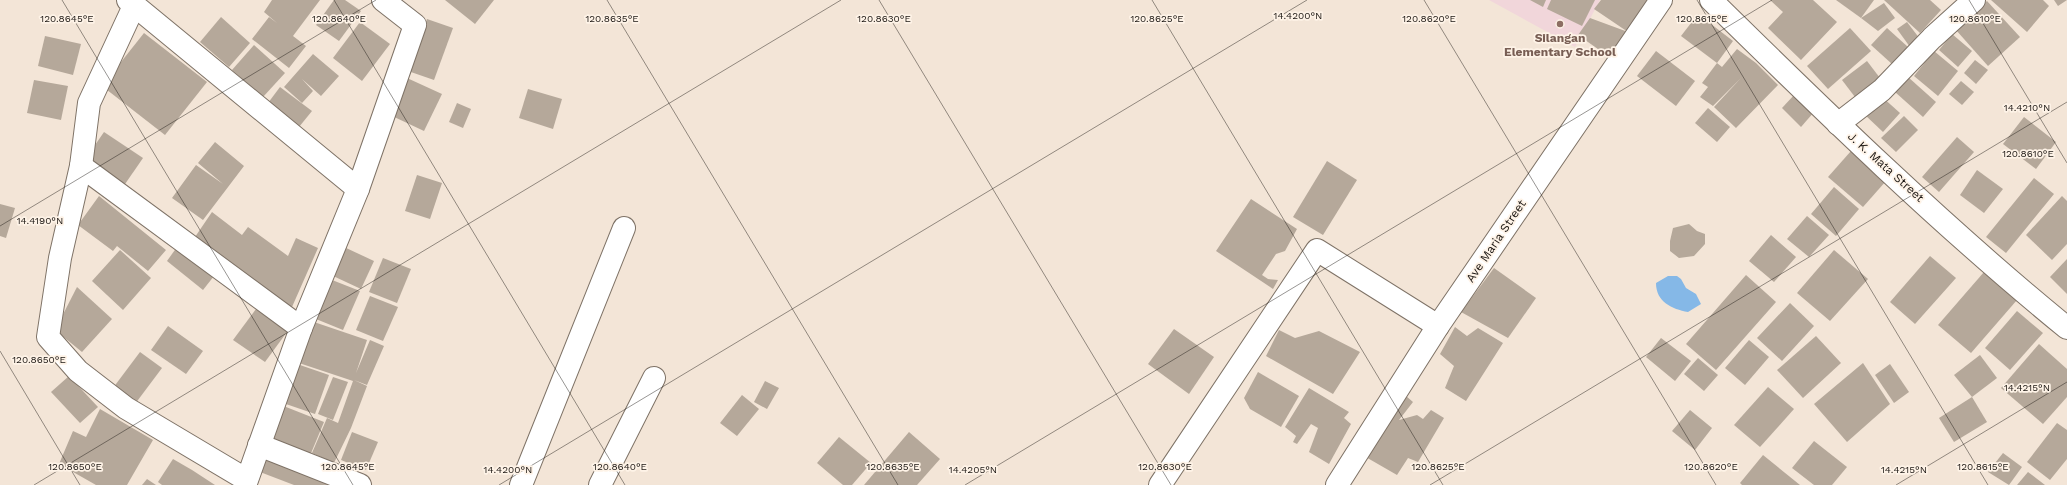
<svg xmlns="http://www.w3.org/2000/svg" width="2067" height="485" viewBox="0 0 2067 485" font-family="'Work Sans',sans-serif">
  <style>
    .education { fill: #f1d6da }
    .water { fill: #85b8e7 }
    .building { fill: #b5a89a }
    .lines { fill: none; stroke-linecap: round; stroke-linejoin: round }
    .minor-casing { stroke: #7e7266; stroke-width: 24 }
    .minor { stroke: #fff; stroke-width: 22 }
    .ticks { fill: none; stroke: #1b1612; stroke-width: 1; stroke-opacity: 0.45 }
    .education-dot { fill: #8d6e63; stroke: #fef3e7; stroke-width: 1.5 }
    .labels { text-anchor: middle; stroke-width: 3.5; stroke-linejoin: round; paint-order: stroke }
    .education-label { font-size: 12px; font-weight: bold; fill: #785e54; stroke: #fef3e7 }
    .street-label { font-size: 12px; fill: #1b1612; stroke: #fef3e7 }
    .ticks-label { font-size: 10px; text-anchor: middle; fill: #1b1612; stroke: #fef3e7; stroke-width: 3.5; stroke-linejoin: round; paint-order: stroke }
  </style>
  <rect width="100%" height="100%" fill="#f3e5d7"/>
  <polygon class="education" points="1489,0 1600,0 1575,47"/>
  <path class="water" d="M1668 276H1677L1681 279 1686 288 1696 294 1701 304 1688 312C1672 309 1656 302 1656 283Z"/>
  <g class="building">
    <polygon points="272,0 320,0 293,36 306,46 289,68 252,39 269,17 277,23 264,12"/>
    <polygon points="334,0 345,0 361,11 339,41 316,25"/>
    <polygon points="445,0 494,0 475,24"/>
    <polygon points="1530,0 1546,0 1543,7"/>
    <polygon points="1551,0 1595,0 1582,26 1547,9"/>
    <polygon points="1601,0 1651,0 1615,61 1578,35 1590,18 1628,32 1594,9"/>
    <polygon points="1770,0 1813,0 1837,22 1801,60 1768,28 1783,12"/>
    <polygon points="1836,0 1874,0 1861,18"/>
    <polygon points="1884,0 1930,0 1941,10 1920,33"/>
    <polygon points="1991,0 2043,0 2049,6 2027,32"/>
    <polygon points="2054,0 2067,0 2058,6"/>
    <polygon points="1987,1 2020,37 1988,66 1956,30"/>
    <polygon points="1884,3 1895,18 1878,31 1861,18"/>
    <polygon points="1698,14 1733,41 1717,63 1681,36"/>
    <polygon points="221,17 250,43 229,67 200,42"/>
    <polygon points="427,19 453,28 434,80 408,71"/>
    <polygon points="360,22 390,44 362,81 333,58"/>
    <polygon points="1907,22 1920,39 1910,47 1897,29"/>
    <polygon points="1850,28 1871,51 1828,89 1807,66"/>
    <polygon points="1887,28 1908,47 1892,64 1871,45"/>
    <polygon points="144,33 207,82 165,135 102,86"/>
    <polygon points="1952,34 1972,51 1958,67 1939,50"/>
    <polygon points="45,36 81,44 73,75 38,66"/>
    <polygon points="254,45 285,73 263,97 232,70"/>
    <polygon points="1737,49 1756,63 1778,85 1736,128 1714,107 1741,78 1713,106 1700,97 1708,87 1702,83 1717,63 1722,67"/>
    <polygon points="1656,51 1695,81 1676,106 1637,76"/>
    <polygon points="1934,51 1958,71 1938,96 1914,76"/>
    <polygon points="313,54 339,76 321,96 302,79 313,91 302,103 284,87"/>
    <polygon points="1975,60 1988,70 1976,84 1964,73"/>
    <polygon points="1867,61 1883,82 1858,101 1842,80"/>
    <polygon points="1908,77 1936,102 1923,117 1895,92"/>
    <polygon points="407,78 442,94 424,131 390,115"/>
    <polygon points="34,80 68,86 61,120 27,113"/>
    <polygon points="1961,81 1974,92 1962,105 1949,94"/>
    <polygon points="280,87 312,111 299,127 268,103"/>
    <polygon points="528,89 562,99 553,129 519,118"/>
    <polygon points="1795,94 1814,112 1801,127 1782,108"/>
    <polygon points="1881,96 1900,113 1883,132 1864,114"/>
    <polygon points="457,103 471,109 463,128 449,122"/>
    <polygon points="1708,108 1730,127 1717,142 1695,123"/>
    <polygon points="1904,116 1918,130 1896,152 1881,138"/>
    <polygon points="2024,117 2056,142 2036,169 2003,144"/>
    <polygon points="104,132 143,158 123,187 84,161"/>
    <polygon points="1957,137 1974,152 1939,192 1922,177"/>
    <polygon points="215,142 244,166 203,220 172,198 196,165 223,184 198,163"/>
    <polygon points="1851,151 1886,181 1863,207 1828,177"/>
    <polygon points="1327,161 1357,180 1323,235 1293,217"/>
    <polygon points="1977,170 2003,189 1984,213 1960,195"/>
    <polygon points="417,175 442,183 430,219 405,211"/>
    <polygon points="2034,178 2054,194 2006,253 1986,237"/>
    <polygon points="1834,187 1859,209 1836,236 1811,214"/>
    <polygon points="99,196 166,250 148,271 117,246 113,251 78,225"/>
    <polygon points="2062,196 2067,201 2067,244 2052,260 2026,235"/>
    <polygon points="1251,199 1297,229 1285,251 1276,254 1262,275 1268,279 1278,280 1273,289 1216,251"/>
    <polygon points="0,204 15,208 6,238 0,236"/>
    <polygon points="212,212 242,235 248,227 288,256 296,238 318,248 292,307 281,303 195,237"/>
    <polygon points="1807,216 1829,235 1809,257 1787,239"/>
    <polygon points="1689,224 1697,231 1705,234 1705,244 1694,256 1679,258 1670,251 1670,241 1673,228"/>
    <polygon points="1771,235 1796,257 1774,282 1749,261"/>
    <polygon points="177,247 214,276 203,290 167,261"/>
    <polygon points="344,247 374,261 361,289 331,275"/>
    <polygon points="120,250 151,278 123,310 92,281"/>
    <polygon points="1834,250 1868,279 1830,321 1797,293"/>
    <polygon points="1930,256 1956,278 1915,324 1890,302"/>
    <polygon points="383,258 411,269 397,303 369,292"/>
    <polygon points="2067,259 2067,294 2050,277"/>
    <polygon points="1494,268 1536,298 1508,338 1461,312"/>
    <polygon points="1984,272 2017,300 1971,353 1938,325"/>
    <polygon points="1746,275 1776,302 1716,370 1686,344"/>
    <polygon points="327,278 360,291 343,330 311,317"/>
    <polygon points="77,287 112,319 82,352 55,330"/>
    <polygon points="370,296 398,307 383,341 356,330"/>
    <polygon points="1790,303 1814,326 1782,361 1757,338"/>
    <polygon points="256,309 287,332 265,362 233,340"/>
    <polygon points="2017,311 2043,333 2010,370 1985,348"/>
    <polygon points="314,322 367,340 356,373 370,340 384,346 367,385 354,380 367,386 351,428 345,426 351,428 334,463 312,453 327,418 338,423 353,381 299,363"/>
    <polygon points="168,326 203,351 186,374 151,350"/>
    <polygon points="1455,327 1467,336 1478,328 1503,343 1466,401 1445,388 1454,366 1440,354"/>
    <polygon points="1174,329 1214,357 1189,394 1148,364"/>
    <polygon points="1279,330 1295,338 1319,331 1360,352 1333,394 1266,356"/>
    <polygon points="1816,336 1841,363 1803,398 1777,370"/>
    <polygon points="1661,338 1691,361 1675,381 1646,357"/>
    <polygon points="1749,340 1769,357 1745,385 1725,368"/>
    <polygon points="2039,344 2067,369 2067,397 2043,424 2001,388"/>
    <polygon points="140,352 162,368 135,404 113,388"/>
    <polygon points="1980,355 1997,378 1972,397 1954,375"/>
    <polygon points="1698,358 1718,375 1704,391 1684,374"/>
    <polygon points="1863,363 1890,404 1847,442 1814,404"/>
    <polygon points="297,364 329,375 315,414 283,403"/>
    <polygon points="1890,364 1909,392 1894,403 1875,375"/>
    <polygon points="1258,372 1299,396 1281,427 1250,409 1244,398"/>
    <polygon points="69,376 98,407 80,423 51,392"/>
    <polygon points="333,377 348,382 333,420 318,414"/>
    <polygon points="765,381 779,388 767,409 754,402"/>
    <polygon points="1768,387 1794,409 1760,447 1734,425"/>
    <polygon points="1309,388 1349,412 1344,418 1351,424 1329,464 1309,452 1318,428 1311,424 1297,444 1293,442 1296,436 1285,427"/>
    <polygon points="742,395 759,409 737,436 720,423"/>
    <polygon points="1406,396 1413,402 1399,420 1417,415 1423,419 1431,410 1444,418 1418,462 1408,458 1397,475 1364,456"/>
    <polygon points="1972,397 1987,422 1954,442 1939,418"/>
    <polygon points="281,405 324,422 309,458 267,441"/>
    <polygon points="100,409 153,440 127,485 96,485 59,464 73,431 86,437"/>
    <polygon points="1690,410 1712,428 1695,450 1672,431"/>
    <polygon points="2057,423 2067,430 2067,459 2050,480 2027,462"/>
    <polygon points="352,432 378,442 366,470 341,460"/>
    <polygon points="909,432 940,459 917,485 864,485"/>
    <polygon points="839,437 871,463 852,485 843,485 817,463"/>
    <polygon points="1814,441 1847,467 1832,485 1814,485 1792,468"/>
    <polygon points="2003,453 2022,467 2009,485 1988,472"/>
    <polygon points="1763,455 1800,485 1742,485 1740,483"/>
    <polygon points="266,457 331,481 329,485 294,485 260,472"/>
    <polygon points="173,459 192,470 215,485 162,485 158,482"/>
    <polygon points="2028,472 2045,485 2017,485"/>
    <polygon points="147,479 156,485 142,485"/>
  </g>
  <g class="lines">
    <g class="minor-casing">
      <g id="minor">
        <polyline points="128,0 358,189"/>
        <path d="M1711 0C1826 113 1942 226 2067 328"/>
        <polyline points="134,6 89,103 81,166 60,258 48,337 78,371 126,408 247,480 301,328 358,189 415,25 383,0"/>
        <polyline points="1838,124 1882,90 1932,38 1974,0"/>
        <polyline points="81,166 301,328"/>
        <polyline points="259,445 360,485"/>
        <polyline points="521,485 624,228"/>
        <polyline points="600,485 654,378"/>
        <polyline points="1160,485 1317,250 1438,326"/>
        <polyline points="1337,485 1438,326 1661,0"/>
      </g>
    </g>
    <use href="#minor" class="minor"/>
  </g>
  <path class="ticks" d="M62 0 353 485M334 0 625 485M607 0 898 485M879 0 1171 485M1152 0 1443 485M1424 0 1716 485M1697 0 1988 485M1969 0 2067 163M0 226 376 0M0 351 80 485M34 485 841 0M499 485 1307 0M965 485 1772 0M1430 485 2067 102M1896 485 2067 382"/>
  <circle class="education-dot" cx="1560" cy="24" r="4"/>
  <g class="labels">
    <g class="education-label">
      <text x="1560" y="42">Silangan<tspan x="1560" dy="14">Elementary School</tspan></text>
    </g>
    <g class="street-label">
      <text transform="translate(1886 167) rotate(42)" y="4">J. K. Mata Street</text>
      <text transform="translate(1496 241) rotate(-56)" y="4">Ave Maria Street</text>
    </g>
  </g>
  <g class="ticks-label">
    <text x="1298" y="19">14.4200°N</text>
    <text x="67" y="22">120.8645°E</text>
    <text x="339" y="22">120.8640°E</text>
    <text x="612" y="22">120.8635°E</text>
    <text x="884" y="22">120.8630°E</text>
    <text x="1157" y="22">120.8625°E</text>
    <text x="1429" y="22">120.8620°E</text>
    <text x="1702" y="22">120.8615°E</text>
    <text x="1975" y="22">120.8610°E</text>
    <text x="2027" y="111">14.4210°N</text>
    <text x="2028" y="157">120.8610°E</text>
    <text x="40" y="224">14.4190°N</text>
    <text x="39" y="363">120.8650°E</text>
    <text x="2027" y="391">14.4215°N</text>
    <text x="75" y="470">120.8650°E</text>
    <text x="348" y="470">120.8645°E</text>
    <text x="620" y="470">120.8640°E</text>
    <text x="893" y="470">120.8635°E</text>
    <text x="1165" y="470">120.8630°E</text>
    <text x="1438" y="470">120.8625°E</text>
    <text x="1711" y="470">120.8620°E</text>
    <text x="1983" y="470">120.8615°E</text>
    <text x="508" y="473">14.4200°N</text>
    <text x="973" y="473">14.4205°N</text>
    <text x="1904" y="473">14.4215°N</text>
  </g>
</svg>
